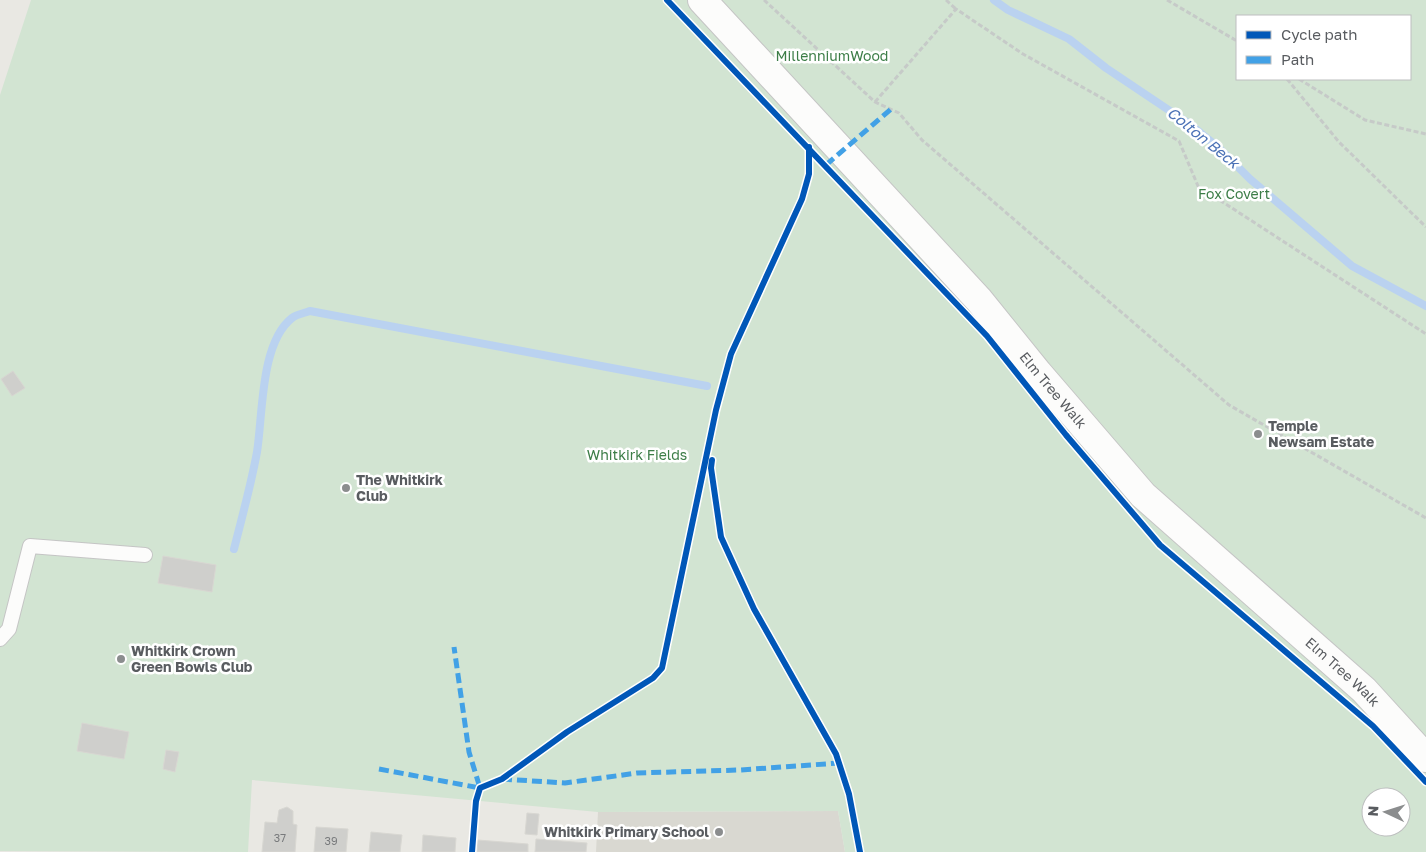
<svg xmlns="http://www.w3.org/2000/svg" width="1426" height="852" viewBox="0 0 1426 852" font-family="'Golos Text',sans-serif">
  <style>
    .education { fill: #d9d8d1 }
    .green { fill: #d2e4d2; fill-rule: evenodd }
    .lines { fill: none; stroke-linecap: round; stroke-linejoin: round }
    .stream { stroke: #bad2f0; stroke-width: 8 }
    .building { fill: #cfcfcc; stroke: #d8d7d2 }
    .service-casing { stroke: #c5c5c5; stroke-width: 16 }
    .tertiary-casing { stroke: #c5c5c5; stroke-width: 30 }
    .path { stroke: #c6cac8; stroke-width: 3; stroke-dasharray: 5 2.5; stroke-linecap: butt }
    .service { stroke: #fcfcfb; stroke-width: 14 }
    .tertiary { stroke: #fcfcfb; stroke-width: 28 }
    .quiet { stroke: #42a1e6; stroke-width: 5; stroke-dasharray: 10 5; stroke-linecap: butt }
    .cycleway-casing { stroke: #fff; stroke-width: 9 }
    .cycleway { stroke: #0057b8; stroke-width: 6 }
    .poi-dot { fill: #8b8d8e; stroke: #fff; stroke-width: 2 }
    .labels { text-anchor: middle; stroke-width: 5; stroke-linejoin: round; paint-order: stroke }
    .number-label { font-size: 11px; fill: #787a7c }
    .park-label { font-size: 14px; fill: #3c7d47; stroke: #fff }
    .street-label { font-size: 14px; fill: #595c60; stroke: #fff }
    .poi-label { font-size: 14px; font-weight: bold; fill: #595c60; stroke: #fff; text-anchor: start }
    .water-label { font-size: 15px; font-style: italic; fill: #4c72b6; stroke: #fff }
  </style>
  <rect width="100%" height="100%" fill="#e9e8e3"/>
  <polygon class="education" points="838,811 845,852 596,852 598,812"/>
  <path class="green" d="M31 0H1426V852H845L838 811 598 812 252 780 248 852 0 851V95ZM1237 16H1410V79H1237ZM1371 797H1401V827H1371Z"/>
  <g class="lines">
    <g class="stream">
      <polyline points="994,0 1008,10 1069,39 1106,68 1191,125 1220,149 1250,179 1352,266 1426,306"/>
      <path d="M234 549C242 517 251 485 257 452 263 415 260 343 292 318 297 314 305 313 310 311L707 386"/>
    </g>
  </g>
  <g class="building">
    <polygon points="13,371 25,388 12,396 1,379"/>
    <polygon points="163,556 216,565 212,592 158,583"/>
    <polygon points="82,723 129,732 124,759 77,751"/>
    <polygon points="166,750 179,752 175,772 163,769"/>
    <polygon points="287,807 293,811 293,824 297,825 295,852 262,852 265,822 277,823 279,810"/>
    <polygon points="527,813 539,814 537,835 525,834"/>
    <polygon points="316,827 348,829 346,852 314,852"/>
    <polygon points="371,832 402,835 400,852 369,852"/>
    <polygon points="423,835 456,838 455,852 422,852"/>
    <polygon points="536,839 587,843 586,852 535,852"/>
    <polygon points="478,840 528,844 528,852 477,852"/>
  </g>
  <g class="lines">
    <g class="service-casing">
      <polyline id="service" points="0,639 9,629 30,546 145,555"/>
    </g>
    <g class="tertiary-casing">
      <g id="tertiary">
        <path id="s1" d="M702 0 979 300 1038 373 1143 495 1364 690 1426 758"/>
      </g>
    </g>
    <g class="path">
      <polyline points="764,0 875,102 899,113 922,140 1229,405 1426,518"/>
      <polyline points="946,0 956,9"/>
      <polyline points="1167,0 1237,41"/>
      <polyline points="1287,79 1339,142 1426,227"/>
      <polyline points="1299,79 1365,120 1426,134"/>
      <polyline points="875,102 956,9 1023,54 1179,141 1198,186 1426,334"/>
    </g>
    <use href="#service" class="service"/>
    <use href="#tertiary" class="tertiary"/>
    <g class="quiet">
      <polyline points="826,165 891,109"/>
      <polyline points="379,769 480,788 469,752 454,647"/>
      <polyline points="502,779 565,783 637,773 740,770 839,763"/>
    </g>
    <g class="cycleway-casing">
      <g id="cycleway">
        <polyline points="667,0 987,336 1066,435 1160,545 1373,726 1426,782"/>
        <polyline points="712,460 711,468 721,537 754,609 836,754 849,794 860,852"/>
        <polyline points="472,852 476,801 480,788 502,779 567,732 653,678 662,668 716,410 731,354 802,199 809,174 809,147"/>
      </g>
    </g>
    <use href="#cycleway" class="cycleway"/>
  </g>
  <g class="poi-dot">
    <circle cx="1258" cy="434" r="5"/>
    <circle cx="346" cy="488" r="5"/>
    <circle cx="121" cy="659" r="5"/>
    <circle cx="719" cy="832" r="5"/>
  </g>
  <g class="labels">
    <g class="number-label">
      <text x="280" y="842">37</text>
      <text x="331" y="845">39</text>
    </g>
    <g class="park-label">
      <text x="832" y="61">MillenniumWood</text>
      <text x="1234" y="199">Fox Covert</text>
      <text x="637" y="460">Whitkirk Fields</text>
    </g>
    <g class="street-label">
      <text dy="5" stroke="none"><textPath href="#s1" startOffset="525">Elm Tree Walk</textPath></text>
      <text dy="5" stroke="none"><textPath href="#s1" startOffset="930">Elm Tree Walk</textPath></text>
    </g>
    <g class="poi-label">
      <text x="1268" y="431">Temple<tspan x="1268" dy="16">Newsam Estate</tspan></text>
      <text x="356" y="485">The Whitkirk<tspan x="356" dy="16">Club</tspan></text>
      <text x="131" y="656">Whitkirk Crown<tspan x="131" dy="16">Green Bowls Club</tspan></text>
      <text x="709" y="837" text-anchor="end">Whitkirk Primary School</text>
    </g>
    <g class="water-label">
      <text transform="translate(1203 138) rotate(39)" y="5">Colton Beck</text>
    </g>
  </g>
  <rect x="1236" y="15" width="175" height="65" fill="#ffffff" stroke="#bdbebf"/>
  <rect x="1246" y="31" width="25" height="8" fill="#0057b8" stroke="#bdbebf"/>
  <text x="1281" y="40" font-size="15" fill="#595c60">Cycle path</text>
  <rect x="1246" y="56" width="25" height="8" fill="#42a1e6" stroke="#bdbebf"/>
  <text x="1281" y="65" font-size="15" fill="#595c60">Path</text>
  <g transform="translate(1386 812) rotate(274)"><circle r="24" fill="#ffffff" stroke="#bdbebf"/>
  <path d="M0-4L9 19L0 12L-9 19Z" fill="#8b8d8e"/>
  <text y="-8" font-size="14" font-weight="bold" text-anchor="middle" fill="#595c60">N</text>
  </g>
</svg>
